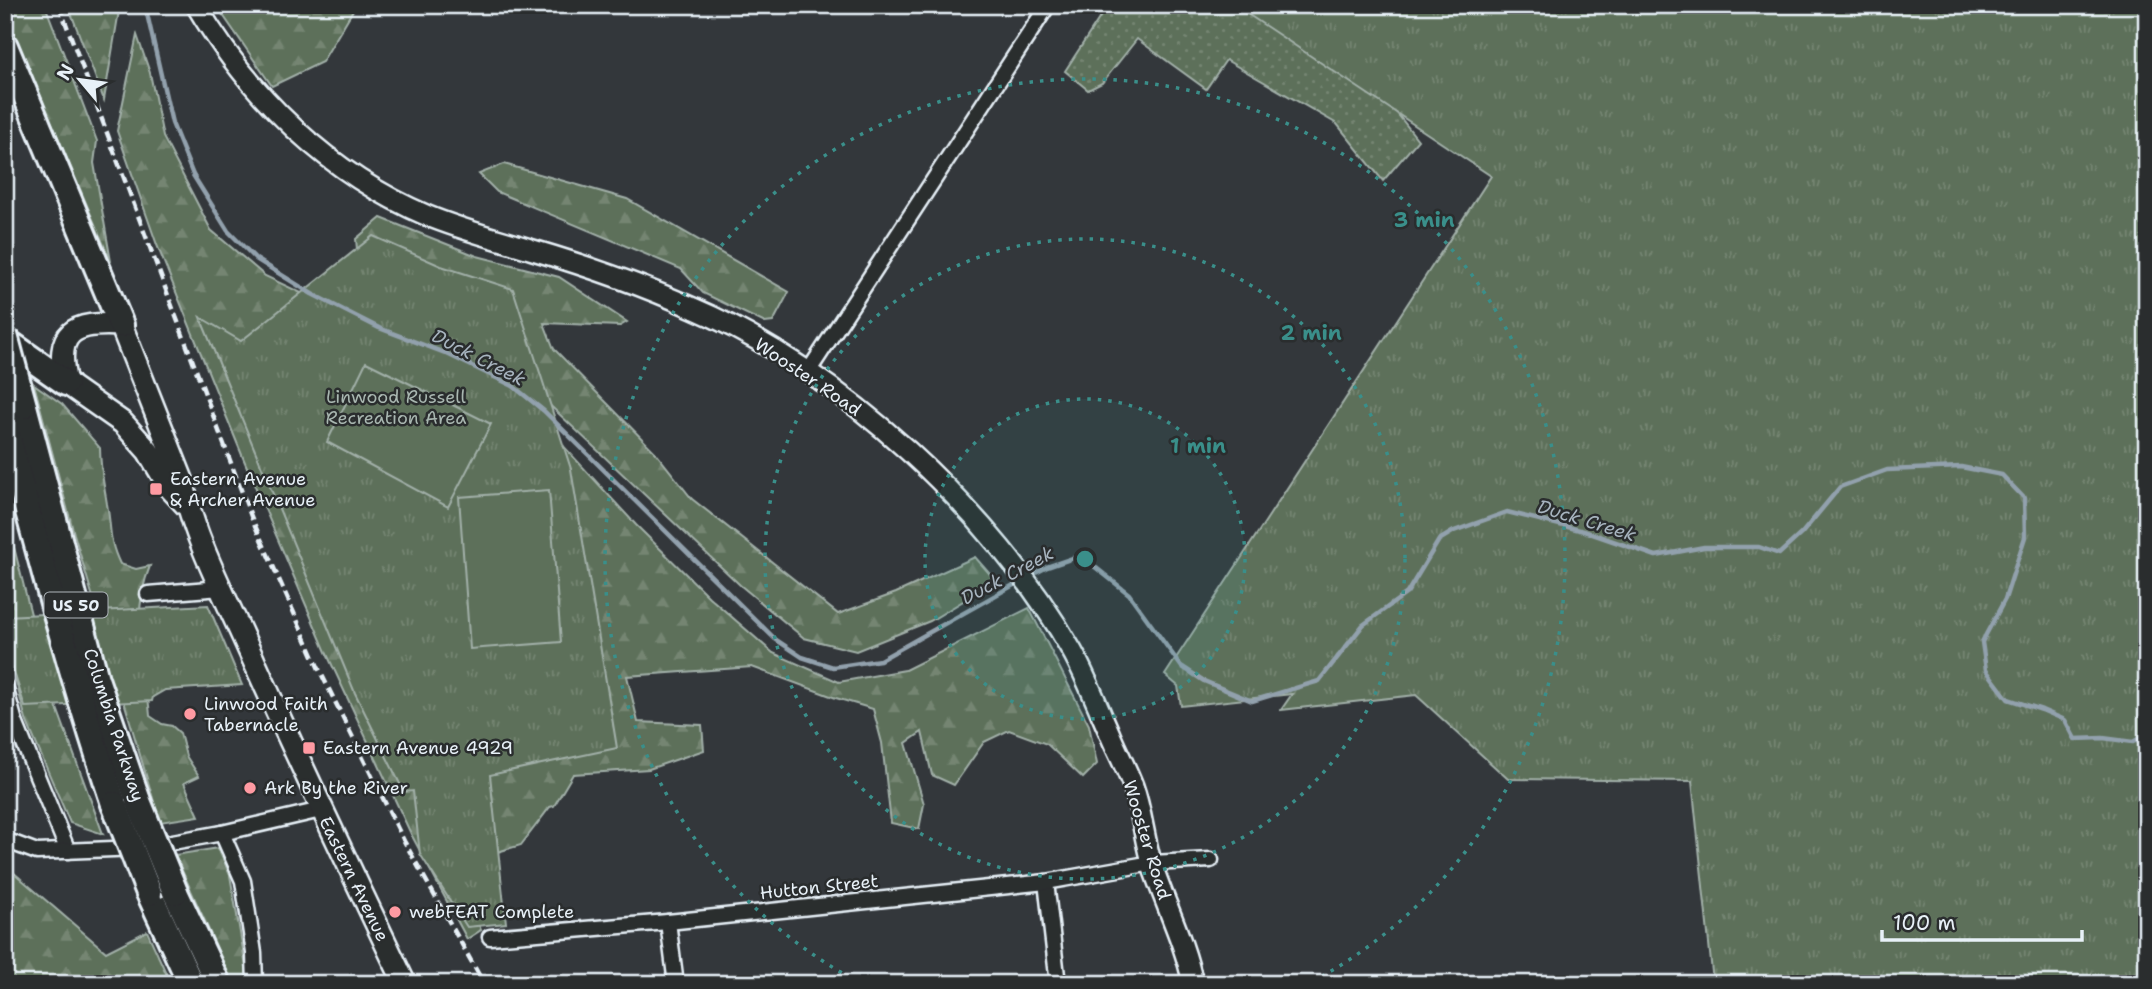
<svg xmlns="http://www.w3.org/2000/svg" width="2152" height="989" viewBox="0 0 2152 989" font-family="'Shantell Sans',sans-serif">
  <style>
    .grass { fill: url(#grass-dots); stroke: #a2b0a9; stroke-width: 2 }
    .forest { fill: url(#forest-firs); stroke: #a2b0a9; stroke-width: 2 }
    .park { fill: url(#park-tufts); stroke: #a2b0a9; stroke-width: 2 }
    .garden { fill: #5d705a; stroke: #a2b0a9; stroke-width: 2 }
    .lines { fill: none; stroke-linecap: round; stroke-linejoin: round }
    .stream { stroke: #92a1ad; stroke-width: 4.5 }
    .street-casing { stroke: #e8f1f8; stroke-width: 19 }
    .secondary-casing { stroke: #e8f1f8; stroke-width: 24 }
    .primary-casing { stroke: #e8f1f8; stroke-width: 26 }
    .highway-casing { stroke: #e8f1f8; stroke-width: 30 }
    .street { stroke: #2a2d2e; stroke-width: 14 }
    .secondary { stroke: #2a2d2e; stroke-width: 19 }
    .primary { stroke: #2a2d2e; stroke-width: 21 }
    .highway { stroke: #2a2d2e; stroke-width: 24 }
    .rail { stroke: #e8f1f8; stroke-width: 4.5; stroke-dasharray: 10 5; stroke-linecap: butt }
    .highway-bridge-casing { stroke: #e8f1f8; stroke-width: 30; stroke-linecap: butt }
    .highway-bridge { stroke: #2a2d2e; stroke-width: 24 }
    .ring { fill: none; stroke: #3a8f8a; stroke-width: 3.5; stroke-dasharray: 3.5 7 }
    .poi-dot { fill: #ff9aa2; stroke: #2a2d2e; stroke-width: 2.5 }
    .labels { text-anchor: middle; stroke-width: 5; stroke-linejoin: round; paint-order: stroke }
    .shield { fill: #2a2d2e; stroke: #afb6bb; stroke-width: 2 }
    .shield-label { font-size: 16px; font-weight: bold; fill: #e8f1f8 }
    .street-label { font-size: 18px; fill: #e8f1f8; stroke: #2a2d2e }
    .park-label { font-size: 18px; fill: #a9b7b1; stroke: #2a2d2e }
    .poi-label { font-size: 18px; fill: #e8f1f8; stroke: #2a2d2e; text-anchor: start }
    .water-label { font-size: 19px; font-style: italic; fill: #a8b5c0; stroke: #2a2d2e }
    .centre { fill: #3a8f8a; stroke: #2a2d2e; stroke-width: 3.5 }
    .ring-label { font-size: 21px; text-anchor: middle; font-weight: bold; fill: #3a8f8a; stroke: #2a2d2e; stroke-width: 5; stroke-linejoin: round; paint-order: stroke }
  </style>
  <defs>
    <pattern id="grass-dots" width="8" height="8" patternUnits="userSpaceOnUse" patternTransform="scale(1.75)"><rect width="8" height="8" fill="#5d705a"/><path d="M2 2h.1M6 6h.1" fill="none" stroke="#748572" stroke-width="1.8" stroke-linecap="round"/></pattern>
    <pattern id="forest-firs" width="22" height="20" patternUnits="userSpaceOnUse" patternTransform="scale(1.75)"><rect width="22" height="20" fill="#5d705a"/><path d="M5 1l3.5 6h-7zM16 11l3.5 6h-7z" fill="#748572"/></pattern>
    <pattern id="park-tufts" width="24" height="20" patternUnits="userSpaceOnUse" patternTransform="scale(1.75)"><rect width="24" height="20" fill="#5d705a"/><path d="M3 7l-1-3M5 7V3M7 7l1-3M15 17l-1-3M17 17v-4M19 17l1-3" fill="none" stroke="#748572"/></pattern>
  </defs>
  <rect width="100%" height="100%" fill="#33373b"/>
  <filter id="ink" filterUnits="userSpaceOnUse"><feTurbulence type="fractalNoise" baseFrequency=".0143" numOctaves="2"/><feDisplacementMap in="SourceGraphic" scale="14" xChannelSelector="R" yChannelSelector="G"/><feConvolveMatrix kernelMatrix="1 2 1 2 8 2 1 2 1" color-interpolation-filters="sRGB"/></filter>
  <g filter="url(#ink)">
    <polygon class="grass" points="1108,5 1270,5 1388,102 1418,140 1383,181 1337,124 1226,60 1206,89 1137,39 1102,83 1088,90 1065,71"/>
    <g class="forest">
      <polygon points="5,5 45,5 97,141 94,163 111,262 12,29 5,12"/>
      <polygon points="68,5 120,5 104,100"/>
      <polygon points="216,5 356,5 322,62 272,86"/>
      <polygon points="137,35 150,73 163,137 211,230 265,276 464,370 536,416 636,525 709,597 773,653 839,682 905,670 1029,608 1089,725 1097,764 1083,778 1047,744 1009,730 984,742 954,785 932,775 922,732 906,743 924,804 919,829 891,823 882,743 873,709 836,698 752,667 627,676 638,722 702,725 704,750 649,769 573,774 554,806 550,807 521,845 467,861 383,678 481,930 467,939 411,834 326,652 244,460 157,245 117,131"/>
      <polygon points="504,164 627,199 789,292 773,322 765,323 703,293 681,269 497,192 479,174"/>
      <polygon points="381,218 477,256 559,277 627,322 620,326 544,323 554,349 655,452 692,499 838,614 896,593 975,557 996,581 930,621 856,651 804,638 740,585 502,360 359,269 356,239"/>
      <path d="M34 384 62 404 100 448C100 468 104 485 107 504 112 530 108 539 120 564L136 569 150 566C129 617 146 664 150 716L162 724 172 726 180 733 186 756 199 776 184 783 199 816 160 822 74 534Z"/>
      <polygon points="5,512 50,689 103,834 70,823 26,720 5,639"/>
      <polygon points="218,848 230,875 249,984 233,984 175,855"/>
      <polygon points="6,866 106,952 147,931 171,984 5,984"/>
    </g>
    <g class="park">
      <polygon points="1234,5 2147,5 2147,984 1739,984 1738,980 1713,982 1692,781 1508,779 1416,695 1281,710 1292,694 1181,706 1178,686 1165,675 1491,176"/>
      <polygon points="373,236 441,266 513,289 571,469 617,748 490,775 506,923 467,927 420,854 413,791 404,792 355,693 200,317 241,341"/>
      <polygon points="208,605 242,685 165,690 153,697 152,701 25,707 8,653 7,616"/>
    </g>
    <g class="garden">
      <polygon points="366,362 491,424 448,507 327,442"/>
      <polygon points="549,490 561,642 470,649 459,497"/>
    </g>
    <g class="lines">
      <g class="stream">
        <polyline points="145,5 172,123 193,175 228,231 256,259 312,294 379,328 445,353 513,386 544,411 775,639 802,657 833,667 880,660 1019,582"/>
        <polyline points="1030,576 1047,567 1073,558 1090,563 1129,594 1181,666 1204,681 1252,701 1319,681 1363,625 1407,593 1439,540 1454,531 1507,512 1584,531 1656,556 1704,547 1759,547 1779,554 1802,533 1840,487 1887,470 1961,467 2002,475 2024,498 2025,537 2005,599 1982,642 1986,670 2008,699 2042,710 2065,720 2075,739 2103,738 2133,742 2147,734"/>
      </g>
      <g class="street-casing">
        <g id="street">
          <polyline points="808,372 1048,5"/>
          <polyline points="148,594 221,588"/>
          <polyline points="5,687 15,722 68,851"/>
          <polyline points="222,833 243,881 254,953 255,984"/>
          <polyline points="5,840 37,852 139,848 222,833 321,810"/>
          <polyline points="1046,882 1058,984"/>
          <polyline points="668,922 676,984"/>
          <polyline points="490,937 668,922 1046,882 1152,863 1211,860"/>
        </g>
      </g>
      <g class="secondary-casing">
        <path id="secondary" d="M196 5C250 97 329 174 428 216 462 230 498 239 533 250 587 266 642 285 693 308 841 371 993 512 1072 651 1086 676 1097 705 1109 732 1116 750 1126 767 1133 786 1142 811 1144 839 1152 865 1165 904 1185 943 1193 984"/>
      </g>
      <g class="primary-casing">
        <path id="primary" d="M186 505 170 488 148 451 123 423 66 383C54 331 73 322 121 325L183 482C192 535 227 600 249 650 299 762 352 873 405 984"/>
      </g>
      <g class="highway-casing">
        <g id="highway">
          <polyline points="5,46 121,325"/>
          <polyline points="5,340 66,383"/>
          <polyline points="24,406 96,679 138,801"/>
          <path d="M5 425C39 553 72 679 114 804"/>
          <polyline points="175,892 218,984"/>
          <polyline points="149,893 191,984"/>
        </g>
      </g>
      <use href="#street" class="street"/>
      <use href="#secondary" class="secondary"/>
      <use href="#primary" class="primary"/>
      <use href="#highway" class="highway"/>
      <polyline class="rail" points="59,5 252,519 319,669 404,841 484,984"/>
      <g class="highway-bridge-casing">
        <g id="highway-bridge">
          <polyline points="5,335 24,406"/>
          <polyline points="138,801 175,892"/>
          <polyline points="114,804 149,893"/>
        </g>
      </g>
      <use href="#highway-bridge" class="highway-bridge"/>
    </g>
  </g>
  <circle cx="1085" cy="559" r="160" fill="#3a8f8a" fill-opacity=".12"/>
  <g class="ring">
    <circle cx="1085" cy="559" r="160"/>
    <circle cx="1085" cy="559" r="320"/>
    <path d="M860 983A480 480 0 1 1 1310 983"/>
  </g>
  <g class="poi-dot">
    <rect x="149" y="482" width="14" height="14" rx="3.5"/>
    <circle cx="190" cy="714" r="7"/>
    <rect x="302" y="741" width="14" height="14" rx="3.5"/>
    <circle cx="250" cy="788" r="7"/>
    <circle cx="395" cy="912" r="7"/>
  </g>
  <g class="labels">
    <rect class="shield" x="44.5" y="592.5" width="63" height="25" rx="5"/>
    <g class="shield-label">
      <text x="76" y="611">US 50</text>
    </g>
    <g class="street-label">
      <text transform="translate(808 377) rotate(34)" y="6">Wooster Road</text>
      <text transform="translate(114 725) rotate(72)" y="6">Columbia Parkway</text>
      <text transform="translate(1147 840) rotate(73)" y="6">Wooster Road</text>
      <text transform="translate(354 879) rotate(64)" y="6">Eastern Avenue</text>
      <text transform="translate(819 887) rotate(-6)" y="6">Hutton Street</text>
    </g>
    <g class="park-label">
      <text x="396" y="403">Linwood Russell<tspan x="396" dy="21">Recreation Area</tspan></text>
    </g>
    <g class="poi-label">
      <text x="170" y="485">Eastern Avenue<tspan x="170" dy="21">&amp; Archer Avenue</tspan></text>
      <text x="204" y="710">Linwood Faith<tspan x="204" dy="21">Tabernacle</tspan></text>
      <text x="323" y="754">Eastern Avenue 4929</text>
      <text x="264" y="794">Ark By the River</text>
      <text x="409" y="918">webFEAT Complete</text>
    </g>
    <g class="water-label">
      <text transform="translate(479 357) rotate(27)" y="7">Duck Creek</text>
      <text transform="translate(1587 520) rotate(17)" y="7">Duck Creek</text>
      <text transform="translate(1007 575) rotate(-28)" y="7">Duck Creek</text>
    </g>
  </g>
  <circle cx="1085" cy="559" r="10" class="centre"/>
  <g class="ring-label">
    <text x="1424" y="227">3 min</text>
    <text x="1311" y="340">2 min</text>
    <text x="1198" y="453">1 min</text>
  </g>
  <rect width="2152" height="989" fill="none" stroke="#2a2d2e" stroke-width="28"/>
  <rect x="14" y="14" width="2124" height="961" fill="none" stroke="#e8f1f8" stroke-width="2.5" filter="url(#ink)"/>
  <g transform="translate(80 80) rotate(299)" stroke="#2a2d2e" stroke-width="5" paint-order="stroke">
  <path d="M0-5L12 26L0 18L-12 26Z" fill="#e8f1f8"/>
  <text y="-10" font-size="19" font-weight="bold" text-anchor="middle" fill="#e8f1f8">N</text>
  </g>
  <path d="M1882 930v10h200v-10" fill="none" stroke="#e8f1f8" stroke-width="3.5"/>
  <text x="1893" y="930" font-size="21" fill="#e8f1f8" stroke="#2a2d2e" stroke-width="5" paint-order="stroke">100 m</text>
</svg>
